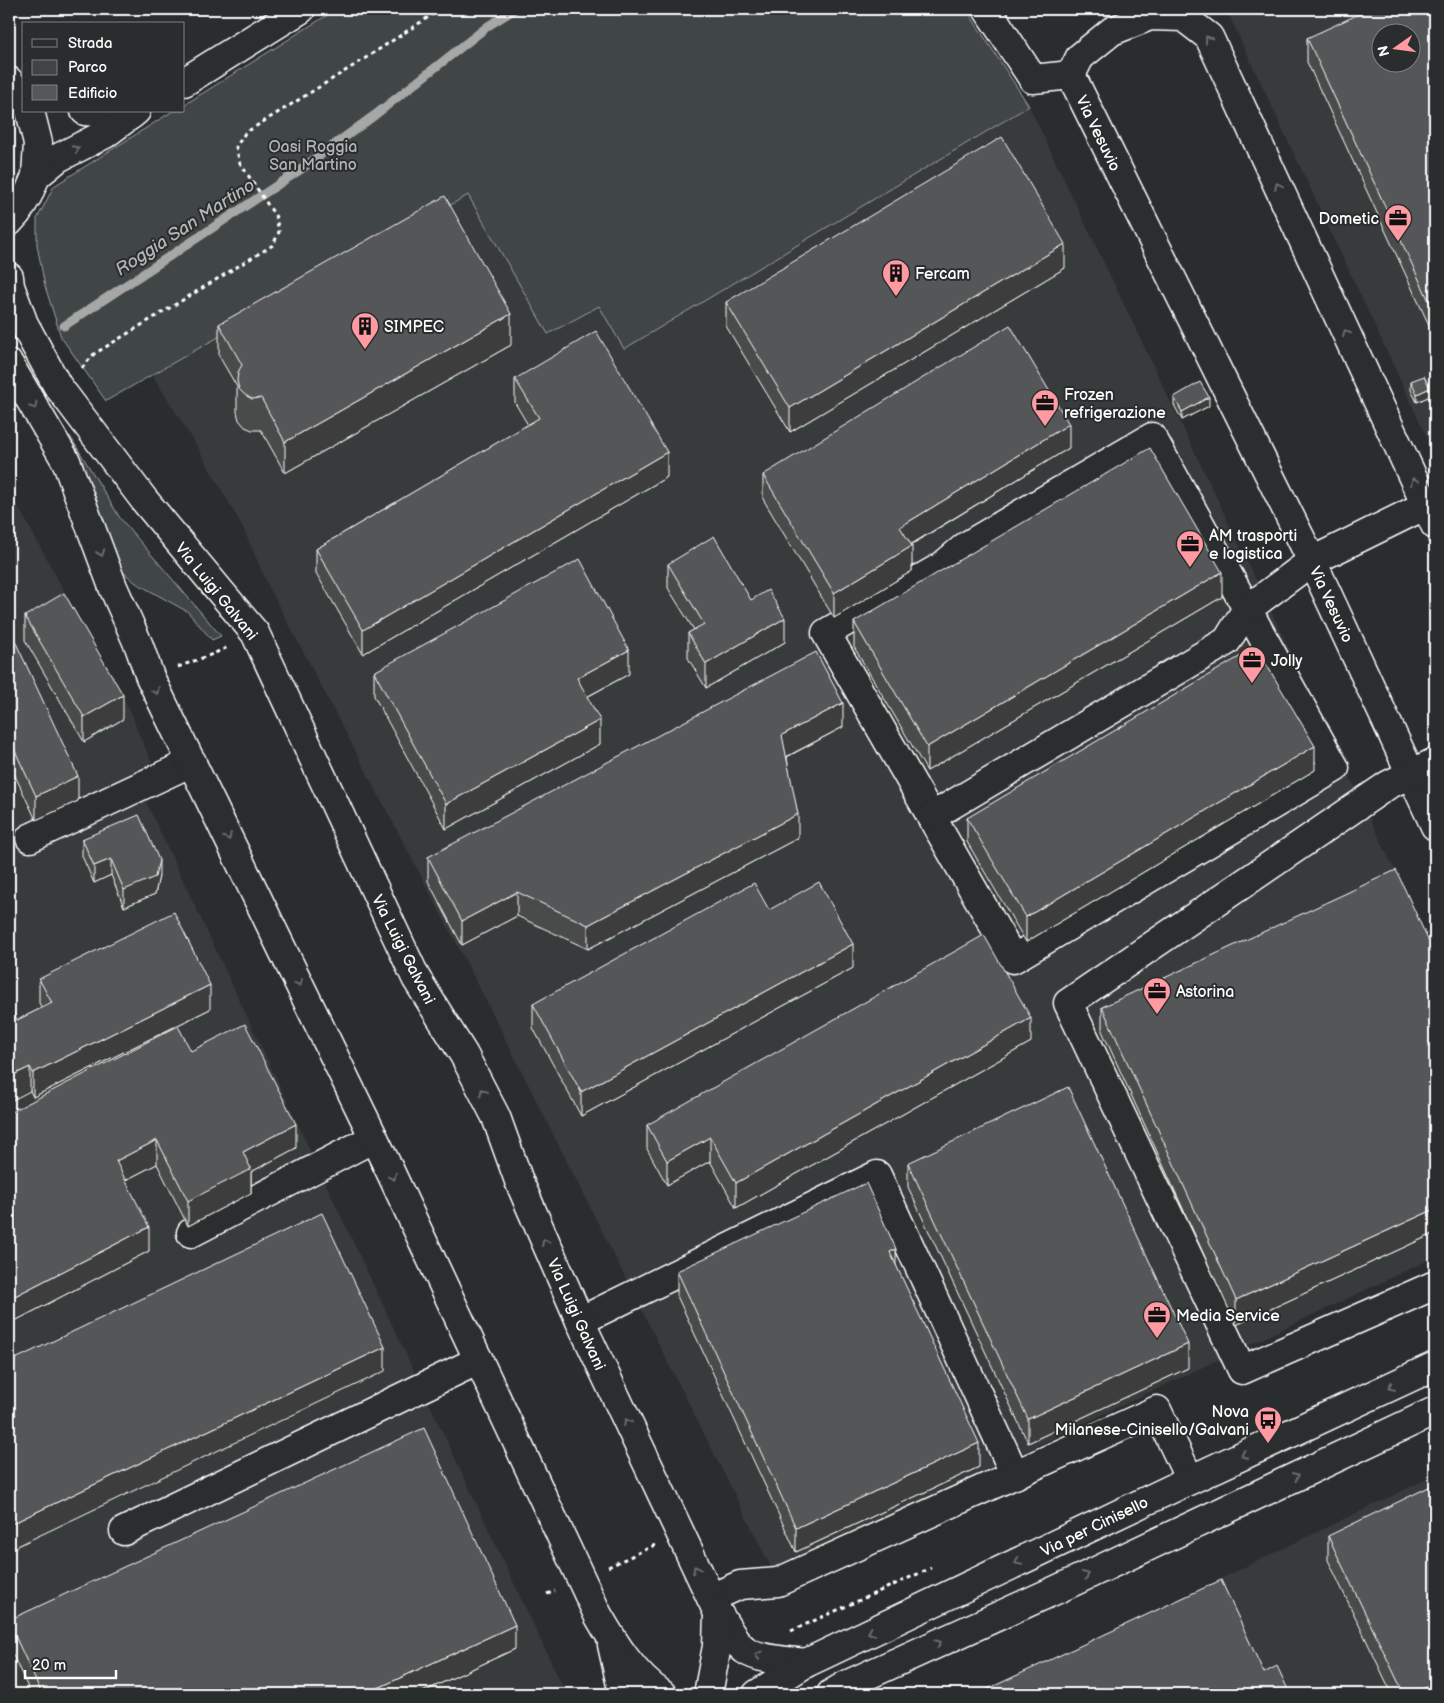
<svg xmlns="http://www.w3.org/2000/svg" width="1444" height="1703" viewBox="0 0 1444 1703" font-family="'Balsamiq Sans',sans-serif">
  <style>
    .built { fill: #373a3b; fill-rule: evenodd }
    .green { fill: #414445; stroke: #a0a2a2 }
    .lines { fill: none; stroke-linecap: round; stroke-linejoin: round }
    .stream { stroke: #a6a7a7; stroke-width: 9 }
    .minor-casing { stroke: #fff; stroke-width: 31 }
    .major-casing { stroke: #fff; stroke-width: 31 }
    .path { stroke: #fff; stroke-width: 3; stroke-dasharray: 4 4; stroke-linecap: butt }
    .minor { stroke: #2a2d2e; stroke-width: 28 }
    .major { stroke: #2a2d2e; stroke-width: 28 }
    .wall { fill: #494b4c; stroke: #fff }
    .shaded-wall { fill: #3c3d3e; stroke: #fff }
    .building { fill: #555758; stroke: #fff; fill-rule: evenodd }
    .oneway { stroke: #6a6c6d }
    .labels { text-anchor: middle; stroke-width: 4; stroke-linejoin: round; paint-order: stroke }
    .street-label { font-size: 16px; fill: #fff; stroke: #2a2d2e }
    .park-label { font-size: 16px; fill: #b3b4b5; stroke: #2a2d2e }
    .poi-label { font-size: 16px; fill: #fff; stroke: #2a2d2e; text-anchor: start }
    .water-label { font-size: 18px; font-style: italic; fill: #b4b6b6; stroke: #2a2d2e }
  </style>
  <rect width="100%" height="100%" fill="#2a2d2e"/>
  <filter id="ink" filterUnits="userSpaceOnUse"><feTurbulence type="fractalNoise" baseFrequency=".02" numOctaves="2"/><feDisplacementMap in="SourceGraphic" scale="10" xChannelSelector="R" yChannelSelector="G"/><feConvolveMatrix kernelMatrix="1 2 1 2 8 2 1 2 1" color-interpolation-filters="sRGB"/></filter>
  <g filter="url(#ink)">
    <g class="built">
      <path d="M1226 9H1435V454ZM1382 32H1412V62H1382Z"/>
      <polygon points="1029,106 1435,954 1435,1257 773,1571 471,971 268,585 242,526 195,443 152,375 468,195 548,334 599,306 624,349"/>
      <polygon points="9,490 133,716 136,728 152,762 132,772 566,1694 9,1694"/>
      <polygon points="1435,1475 1435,1694 981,1694 1253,1563"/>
    </g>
    <g class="green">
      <polygon points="337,9 966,9 1029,106 624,349 599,306 548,334 468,195 106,401 61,337 45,286 37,245 37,219 54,186 173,111 184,111 184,105"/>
      <polygon points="70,436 120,518 221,636 212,640 188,612 136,583 122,571 63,439"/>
    </g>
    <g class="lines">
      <polyline class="stream" points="64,326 297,172 375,115 488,26 515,9"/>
      <g class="minor-casing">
        <g id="minor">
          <polyline points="987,9 1033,79 1071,75"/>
          <polyline points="184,82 301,9"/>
          <polyline points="85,111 131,115"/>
          <polyline points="36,176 58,158 105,134 136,111"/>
          <polygon points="1152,437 1335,768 1013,959 826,633 941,567 966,546"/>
          <polyline points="1435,525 1209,37 1183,17 1150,16 1112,31 1080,57 1071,75 1312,561 1435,826"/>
          <polyline points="1435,762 1388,785 1068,1003 1242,1370 1435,1285"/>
          <polyline points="931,817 1227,641 1246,610 1312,561 1426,505"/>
          <polyline points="30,838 192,762"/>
          <polyline points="191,1233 374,1138"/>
          <polyline points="580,1321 877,1175 1015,1475"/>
          <polyline points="124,1531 479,1360"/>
          <polyline points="711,1598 740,1585 778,1582 1157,1410 1190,1480"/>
        </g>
      </g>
      <g class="major-casing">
        <g id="major">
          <polyline points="9,81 24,102"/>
          <polyline points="9,222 17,213 28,195 36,176 38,143 30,111"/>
          <path d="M9 277 10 286 24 324 57 385 145 501 255 633 416 978 464 1055 496 1117 519 1181 580 1321 718 1613C726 1625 733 1641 745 1650 759 1660 789 1661 806 1663"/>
          <path d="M9 364 66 461 113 587 139 646 150 677 389 1169 598 1615C614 1643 634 1676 662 1694"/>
          <polyline points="612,1645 623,1694"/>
          <polyline points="708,1694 717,1646 718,1613"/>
          <polyline points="757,1694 806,1663 821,1656 1190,1480 1435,1366"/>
          <polyline points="831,1694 846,1685 1058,1589 1435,1411"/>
        </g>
      </g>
      <g class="path">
        <polyline points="82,368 94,354 273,245 279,232 276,217 240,163 236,147 245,133 358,63 441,9"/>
        <polyline points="178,667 213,654 228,647"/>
        <polyline points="608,1567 655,1545"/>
        <polyline points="547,1594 555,1591"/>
        <polyline points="791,1631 931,1568"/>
      </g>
      <use href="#minor" class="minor"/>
      <use href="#major" class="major"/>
    </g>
    <g class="wall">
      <polygon points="1435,9 1435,338 1307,62 1307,38"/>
      <polygon points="1065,268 790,432 726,326 726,302"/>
      <polygon points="219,324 511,345 285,473 261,430 252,430 245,427 239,420 237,412 237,387 219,356"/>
      <polygon points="515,379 667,477 363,654 316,573 316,549 528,425 515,403"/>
      <polygon points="1411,381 1430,396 1417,402 1411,390"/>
      <polygon points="1174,397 1209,406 1182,420 1174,405"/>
      <polygon points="1069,448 911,545 912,571 834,618 763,499 763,475"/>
      <polygon points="668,564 751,600 785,642 706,688 688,658 688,633 694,630 668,588"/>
      <polygon points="1222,597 927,771 854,647 854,622"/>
      <polygon points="25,616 123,719 84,742 25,640"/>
      <polygon points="9,628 78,801 36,820 9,763"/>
      <polygon points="374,672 629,674 587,697 600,744 446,829 374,696"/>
      <polygon points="843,727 787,757 798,838 588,949 517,916 462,945 428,881 428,857"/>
      <polygon points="1315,770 1026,942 967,842 967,818"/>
      <polygon points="82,839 159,876 155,894 124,907 111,875 94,883 82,856"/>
      <polygon points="1435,955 1435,1233 1236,1325 1102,1031 1102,1007"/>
      <polygon points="853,968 581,1116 533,1028 533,1004"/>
      <polygon points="39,979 210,1009 33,1097 30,1091 17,1020 42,1008 39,1003"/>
      <polygon points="1031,1042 736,1208 710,1161 667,1185 647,1149 647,1125"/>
      <polygon points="191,1051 296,1148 251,1172 251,1193 188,1226 157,1164 126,1180 149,1251 9,1324"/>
      <polygon points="908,1163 1188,1368 1028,1443 908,1187"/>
      <polygon points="896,1265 979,1467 796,1552 677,1296 677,1271"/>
      <polygon points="1328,1536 1435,1694 1392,1694 1328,1560"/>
      <polygon points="9,1620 515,1649 418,1694 31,1694 9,1647"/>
    </g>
    <g class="shaded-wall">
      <polygon points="1065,244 1065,268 790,432 790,408"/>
      <polygon points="511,314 511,345 285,473 285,442"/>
      <polygon points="1430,388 1430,396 1417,402 1417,394"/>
      <polygon points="1209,397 1209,406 1182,420 1182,412"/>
      <polygon points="1069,424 1069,448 900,551 900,527"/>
      <polygon points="667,452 667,477 363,654 363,630"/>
      <polygon points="912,546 912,571 834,618 834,593"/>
      <polygon points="1222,572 1222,597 927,771 927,747"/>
      <polygon points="785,618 785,642 706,688 706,664"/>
      <polygon points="629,650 629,674 577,702 577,678"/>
      <polygon points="123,695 123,719 84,742 84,717"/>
      <polygon points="843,703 843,727 782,759 782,735"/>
      <polygon points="600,720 600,744 446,829 446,804"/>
      <polygon points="1315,746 1315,770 1026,942 1026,917"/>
      <polygon points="78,776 78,801 36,820 36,796"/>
      <polygon points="798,814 798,838 588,949 588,925"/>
      <polygon points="111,859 111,875 94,883 94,866"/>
      <polygon points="159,860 159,876 155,894 124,907 124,890"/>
      <polygon points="517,892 517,916 462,945 462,921"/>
      <polygon points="853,944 853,968 581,1116 581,1092"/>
      <polygon points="210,985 210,1009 33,1097 33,1073"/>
      <polygon points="1031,1018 1031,1042 736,1208 736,1183"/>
      <polygon points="30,1067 30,1091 9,1102 9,1077"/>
      <polygon points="296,1124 296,1148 251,1172 251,1193 188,1226 188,1201 243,1152"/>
      <polygon points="710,1137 710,1161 667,1185 667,1161"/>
      <polygon points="157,1140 157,1164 116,1185 116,1161"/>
      <polygon points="1435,1209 1435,1233 1236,1325 1236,1300"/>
      <polygon points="149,1227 149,1251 9,1324 9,1299"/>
      <polygon points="896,1249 896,1273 890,1252"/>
      <polygon points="1188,1344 1188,1368 1028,1443 1028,1419"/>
      <polygon points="385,1347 385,1371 9,1550 9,1525"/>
      <polygon points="979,1443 979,1467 796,1552 796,1528"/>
      <polygon points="515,1625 515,1649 418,1694 365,1694"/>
      <polygon points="1435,1683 1435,1694 1412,1694"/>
    </g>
    <g class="building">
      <path d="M1370 9H1435V314L1307 38ZM1382 32H1412V62H1382Z"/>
      <polygon points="1002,137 1065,244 790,408 726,302"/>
      <polygon points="445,196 511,314 285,442 261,398 252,399 245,395 239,389 237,381 238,372 242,365 219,324"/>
      <polygon points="1010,325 1069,424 900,527 912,546 834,593 763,475"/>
      <polygon points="596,331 667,452 363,630 316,549 539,418 515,379"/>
      <polygon points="1424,376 1430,388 1417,394 1411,381"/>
      <polygon points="1200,382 1209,397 1182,412 1174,397"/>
      <polygon points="1150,448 1222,572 927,747 854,622"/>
      <polygon points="714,536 751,600 768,590 785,618 706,664 688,633 704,624 668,564"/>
      <polygon points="580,559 629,650 577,678 600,720 446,804 374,672"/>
      <polygon points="64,593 123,695 84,717 25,616"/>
      <polygon points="9,628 78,776 36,796 9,738"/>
      <polygon points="1256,647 1315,746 1026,917 967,818"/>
      <polygon points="816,652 843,703 782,735 798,814 588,925 517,892 462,921 428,857"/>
      <polygon points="139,815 159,860 155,877 124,890 111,859 94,866 82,839"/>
      <polygon points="1396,870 1435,955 1435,1209 1236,1300 1102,1007"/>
      <polygon points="819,882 853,944 581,1092 533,1004 754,883 769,910"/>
      <polygon points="174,912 210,985 33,1073 30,1067 9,1077 9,1003 17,1020 52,1003 39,979"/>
      <polygon points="984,935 1031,1018 736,1183 710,1137 667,1161 647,1125"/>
      <polygon points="245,1024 296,1124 243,1152 251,1169 188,1201 157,1140 116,1161 149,1227 9,1299 9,1113 178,1026 191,1051"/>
      <polygon points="1068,1087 1188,1344 1028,1419 908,1163"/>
      <polygon points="866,1183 896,1249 890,1252 979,1443 796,1528 677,1271"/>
      <polygon points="322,1213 385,1347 9,1525 9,1362"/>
      <polygon points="424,1428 515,1625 365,1694 42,1694 9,1623 9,1620"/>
      <polygon points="1435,1484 1435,1683 1412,1694 1404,1694 1328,1536"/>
      <polygon points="1221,1580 1264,1673 1277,1666 1290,1694 977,1694"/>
    </g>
    <defs><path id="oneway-chevron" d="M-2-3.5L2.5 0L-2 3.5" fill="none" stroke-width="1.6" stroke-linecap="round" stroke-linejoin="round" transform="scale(1.25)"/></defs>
    <g class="oneway">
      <use href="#oneway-chevron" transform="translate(1208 39) rotate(-126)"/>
      <use href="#oneway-chevron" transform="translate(76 149) rotate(-28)"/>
      <use href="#oneway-chevron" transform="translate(1278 186) rotate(-115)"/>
      <use href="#oneway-chevron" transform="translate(1346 333) rotate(-115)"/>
      <use href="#oneway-chevron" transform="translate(34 406) rotate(58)"/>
      <use href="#oneway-chevron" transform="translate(1414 481) rotate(-115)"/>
      <use href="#oneway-chevron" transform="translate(101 553) rotate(70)"/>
      <use href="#oneway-chevron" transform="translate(156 691) rotate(64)"/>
      <use href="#oneway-chevron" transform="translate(228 837) rotate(64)"/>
      <use href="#oneway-chevron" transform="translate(299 983) rotate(64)"/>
      <use href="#oneway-chevron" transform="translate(483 1092) rotate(-118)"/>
      <use href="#oneway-chevron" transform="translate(393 1177) rotate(65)"/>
      <use href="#oneway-chevron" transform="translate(545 1242) rotate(-114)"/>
      <use href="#oneway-chevron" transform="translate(1391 1387) rotate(155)"/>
      <use href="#oneway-chevron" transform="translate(627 1422) rotate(-115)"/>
      <use href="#oneway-chevron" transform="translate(1244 1455) rotate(155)"/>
      <use href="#oneway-chevron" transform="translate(1296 1476) rotate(-25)"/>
      <use href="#oneway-chevron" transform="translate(1018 1562) rotate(154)"/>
      <use href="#oneway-chevron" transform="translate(696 1569) rotate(-116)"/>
      <use href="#oneway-chevron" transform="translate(1086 1575) rotate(-25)"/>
      <use href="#oneway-chevron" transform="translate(871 1632) rotate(155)"/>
      <use href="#oneway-chevron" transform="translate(938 1643) rotate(-24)"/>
      <use href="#oneway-chevron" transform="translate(758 1655) rotate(-162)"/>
    </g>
  </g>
  <defs>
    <g id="office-pin" transform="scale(1.4375)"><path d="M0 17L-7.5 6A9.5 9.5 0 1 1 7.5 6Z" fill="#ff9aa2" stroke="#2a2d2e"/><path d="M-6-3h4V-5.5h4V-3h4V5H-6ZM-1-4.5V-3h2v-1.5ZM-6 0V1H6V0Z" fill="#111"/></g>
    <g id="building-pin" transform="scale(1.4375)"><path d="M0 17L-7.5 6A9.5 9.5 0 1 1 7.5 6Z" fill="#ff9aa2" stroke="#2a2d2e"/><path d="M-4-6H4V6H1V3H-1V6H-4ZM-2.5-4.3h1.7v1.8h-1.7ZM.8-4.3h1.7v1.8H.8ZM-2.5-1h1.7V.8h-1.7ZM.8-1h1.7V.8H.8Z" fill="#111"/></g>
    <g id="bus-pin" transform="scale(1.4375)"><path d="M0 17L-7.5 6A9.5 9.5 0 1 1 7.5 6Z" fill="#ff9aa2" stroke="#2a2d2e"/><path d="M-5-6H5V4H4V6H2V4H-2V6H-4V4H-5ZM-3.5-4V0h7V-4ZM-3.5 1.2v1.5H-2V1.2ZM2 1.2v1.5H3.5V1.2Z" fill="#111"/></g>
  </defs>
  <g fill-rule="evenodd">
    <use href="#office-pin" x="1398" y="218"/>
    <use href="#building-pin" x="896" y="273"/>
    <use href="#building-pin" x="365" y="326"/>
    <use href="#office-pin" x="1045" y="403"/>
    <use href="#office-pin" x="1190" y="544"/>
    <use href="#office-pin" x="1252" y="660"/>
    <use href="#office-pin" x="1157" y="991"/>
    <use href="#office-pin" x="1157" y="1315"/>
    <use href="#bus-pin" x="1268" y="1420"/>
  </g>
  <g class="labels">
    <g class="street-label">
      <text transform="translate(1099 133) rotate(64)" y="6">Via Vesuvio</text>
      <text transform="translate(217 591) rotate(51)" y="6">Via Luigi Galvani</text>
      <text transform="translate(1332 604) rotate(65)" y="6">Via Vesuvio</text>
      <text transform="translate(404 949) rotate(63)" y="6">Via Luigi Galvani</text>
      <text transform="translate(577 1314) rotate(66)" y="6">Via Luigi Galvani</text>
      <text transform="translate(1094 1526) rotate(-26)" y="6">Via per Cinisello</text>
    </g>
    <g class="park-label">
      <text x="313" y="152">Oasi Roggia<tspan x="313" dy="18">San Martino</tspan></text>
    </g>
    <g class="poi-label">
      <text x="1379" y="224" text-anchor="end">Dometic</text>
      <text x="915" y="279">Fercam</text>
      <text x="384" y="332">SIMPEC</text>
      <text x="1064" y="400">Frozen<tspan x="1064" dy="18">refrigerazione</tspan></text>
      <text x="1209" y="541">AM trasporti<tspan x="1209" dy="18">e logistica</tspan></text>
      <text x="1271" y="666">Jolly</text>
      <text x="1176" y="997">Astorina</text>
      <text x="1176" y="1321">Media Service</text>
      <text x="1249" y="1417" text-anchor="end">Nova<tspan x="1249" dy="18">Milanese-Cinisello/Galvani</tspan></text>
    </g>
    <g class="water-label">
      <text transform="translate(185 227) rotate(-33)" y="6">Roggia San Martino</text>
    </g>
  </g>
  <rect width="1444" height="1703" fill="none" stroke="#2a2d2e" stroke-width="30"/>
  <rect x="15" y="15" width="1414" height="1673" fill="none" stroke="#fff" stroke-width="2" filter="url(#ink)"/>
  <rect x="22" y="22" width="162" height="90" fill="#2a2d2e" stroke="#7f8182"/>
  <rect x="32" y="39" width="25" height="8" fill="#2a2d2e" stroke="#7f8182"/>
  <text x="68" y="48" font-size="15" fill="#ffffff">Strada</text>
  <rect x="32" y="60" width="25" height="15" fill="#414445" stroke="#7f8182"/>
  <text x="68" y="72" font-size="15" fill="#ffffff">Parco</text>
  <rect x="32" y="85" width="25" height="15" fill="#555758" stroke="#7f8182"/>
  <text x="68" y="98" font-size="15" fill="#ffffff">Edificio</text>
  <g transform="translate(1396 48) rotate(256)"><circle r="24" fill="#2a2d2e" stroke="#7f8182"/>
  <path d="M0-4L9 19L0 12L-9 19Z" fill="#ff9aa2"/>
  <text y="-8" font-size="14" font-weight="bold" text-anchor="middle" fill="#ffffff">N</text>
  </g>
  <path d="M25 1670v8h91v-8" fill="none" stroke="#ffffff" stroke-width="2.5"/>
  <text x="32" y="1670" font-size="15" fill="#ffffff" stroke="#2a2d2e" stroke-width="4" paint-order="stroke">20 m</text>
</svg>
